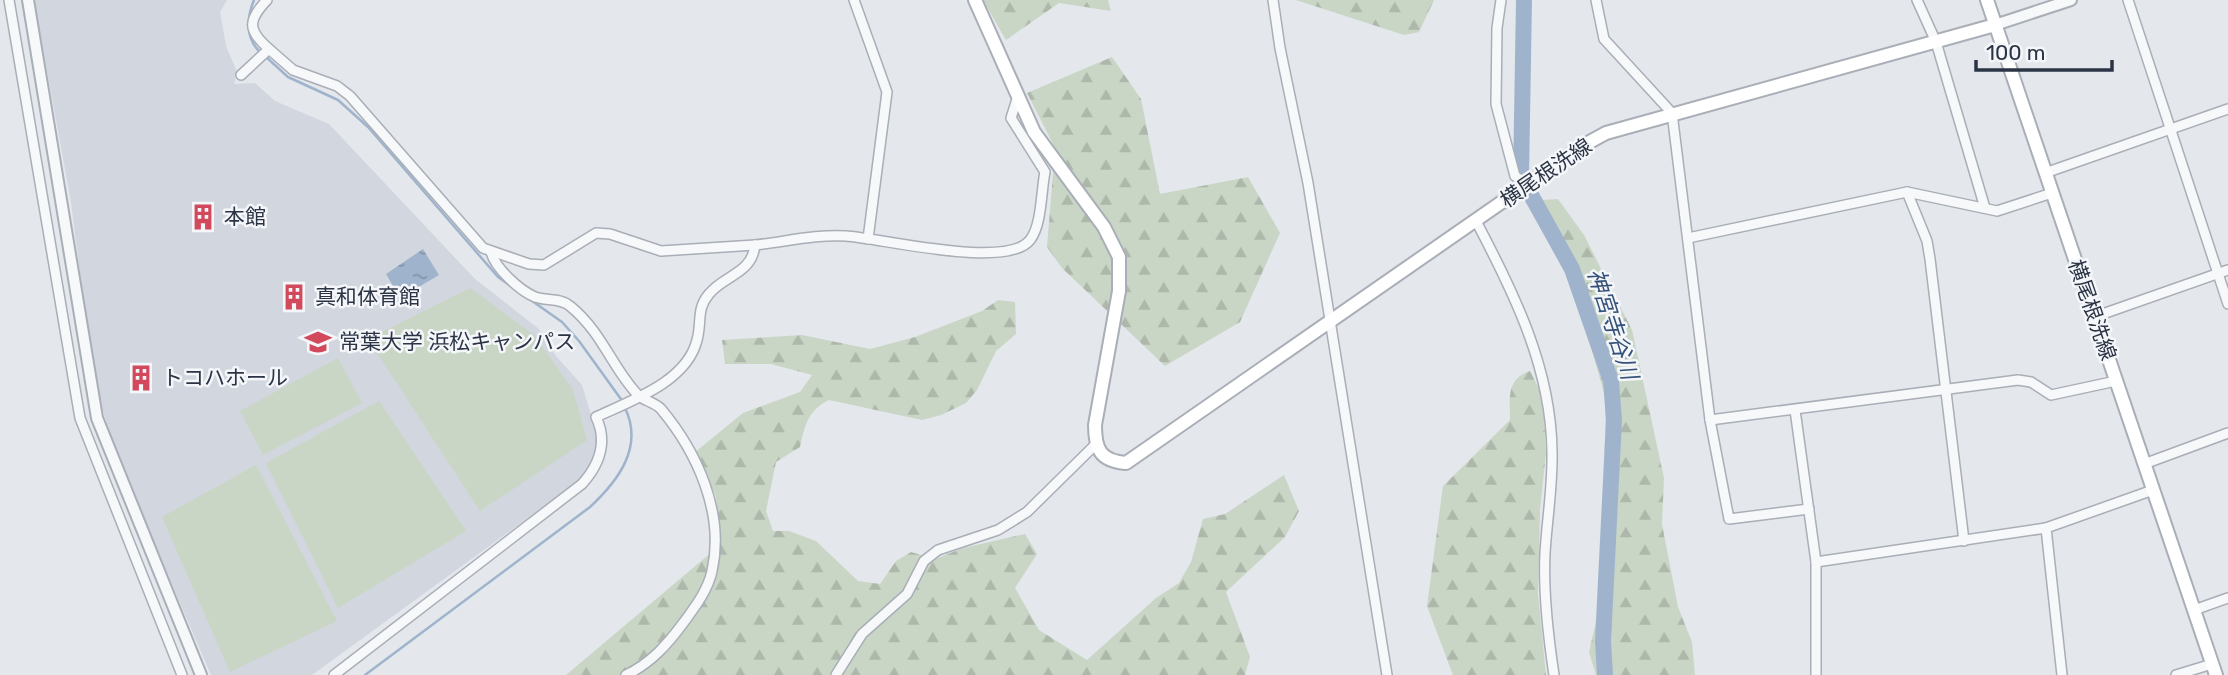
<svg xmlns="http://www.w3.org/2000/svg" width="2228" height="675" viewBox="0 0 2228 675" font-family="Rubik,'Noto Sans JP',sans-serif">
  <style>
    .built { fill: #d2d6de }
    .forest { fill: url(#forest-firs) }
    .garden { fill: #c9d6c5 }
    .water { fill: url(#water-ripples) }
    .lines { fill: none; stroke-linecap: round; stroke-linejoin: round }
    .stream { stroke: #9fb4cc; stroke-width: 2.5 }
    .river { stroke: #9fb4cc; stroke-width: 16 }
    .minor-casing { stroke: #a9aeb7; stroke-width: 12 }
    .tertiary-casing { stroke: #a9aeb7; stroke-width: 14 }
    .secondary-casing { stroke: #a9aeb7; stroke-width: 16 }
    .minor { stroke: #f7f8fa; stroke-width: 9 }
    .tertiary { stroke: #f7f8fa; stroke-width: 10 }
    .secondary { stroke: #fff; stroke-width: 12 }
    .labels { text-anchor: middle; stroke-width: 5; stroke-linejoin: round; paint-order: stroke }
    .street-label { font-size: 21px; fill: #2b3445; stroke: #f4f6f9 }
    .poi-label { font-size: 21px; fill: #2b3445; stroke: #f4f6f9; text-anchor: start }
    .water-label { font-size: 23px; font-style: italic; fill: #34527a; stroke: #f4f6f9 }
  </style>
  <defs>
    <pattern id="forest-firs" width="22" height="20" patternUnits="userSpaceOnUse" patternTransform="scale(1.75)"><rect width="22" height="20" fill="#c9d6c5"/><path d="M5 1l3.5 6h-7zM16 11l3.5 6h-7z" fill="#adb8ab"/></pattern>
    <pattern id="water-ripples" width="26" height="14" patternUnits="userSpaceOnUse" patternTransform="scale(1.75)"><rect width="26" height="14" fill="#9fb4cc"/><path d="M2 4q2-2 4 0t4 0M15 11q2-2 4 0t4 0" fill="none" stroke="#8293a7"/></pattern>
  </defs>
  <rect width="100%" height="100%" fill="#e4e7ec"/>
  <polygon class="built" points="34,0 227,0 220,12 226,46 237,72 234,84 255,83 275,101 329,124 475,279 539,329 556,356 582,385 598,438 595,454 580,480 312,675 211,675 117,456 93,379 71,202"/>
  <g class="forest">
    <polygon points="983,0 1108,0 1111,11 1059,3 1006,40"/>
    <polygon points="1296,0 1434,0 1419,32 1404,35"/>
    <polygon points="1112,57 1141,99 1160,194 1248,177 1280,233 1240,322 1165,366 1062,268 1047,247 1055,148 1027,93"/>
    <polygon points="1558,199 1584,235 1632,330 1664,478 1662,524 1678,607 1692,642 1695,675 1596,675 1589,652 1601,600 1606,400 1579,304 1542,200"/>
    <path d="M998 300 1015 302 1016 334 996 351 977 390 966 403 941 415 922 420 829 400C808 410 805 425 800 447L776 462 766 511 773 531H789L816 541 858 581 880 584 896 561 911 552 935 559 963 548 1025 534 1037 554 1015 588 1039 630 1087 660 1156 598 1179 583 1191 562 1203 519 1225 514 1284 475 1299 511 1285 537 1226 592 1250 657 1245 675H566L719 546 716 496 694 453 743 413 800 392 812 375 771 364H725L722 340 802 335 870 349 915 337 982 311Z"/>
    <path d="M1530 371 1543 397 1546 454 1540 509 1538 594 1546 675H1453L1427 606 1443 486 1510 420C1510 398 1506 379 1530 371Z"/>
  </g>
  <g class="garden">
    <polygon points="470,288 534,335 573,390 587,440 480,511 368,339"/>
    <polygon points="338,358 362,403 263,455 240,411"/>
    <polygon points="379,401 466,531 338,608 266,463"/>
    <polygon points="256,465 337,621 230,672 162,517"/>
  </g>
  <polygon class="water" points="423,249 439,275 400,298 386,274"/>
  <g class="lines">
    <g class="stream">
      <path d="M254 0C247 17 245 38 260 52"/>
      <polyline points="265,56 288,77 338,100 368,127 498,277 562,322 579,341 623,402"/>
      <path d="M365 675 590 507C618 481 644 447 625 408"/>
    </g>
    <polyline class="river" points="1524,0 1521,177 1572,269 1611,381 1614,420 1603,641 1605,675"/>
    <g class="minor-casing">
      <g id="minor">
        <polyline points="9,0 80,418 182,675"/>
        <polyline points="854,0 887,92 868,239"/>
        <polyline points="1273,0 1280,48 1308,183 1387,675"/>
        <polyline points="1501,0 1497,28 1496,104 1515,176 1528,185"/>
        <polyline points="1596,0 1604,39 1672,113 1710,420 2018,380 2031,382 2051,395 2116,381"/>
        <polyline points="1917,0 1936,42 1985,208"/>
        <polyline points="2128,0 2228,304"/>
        <polyline points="269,49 293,70 337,86 350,96 483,248 529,264 544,265 596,233 610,234 661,251 755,245"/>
        <path d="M241 75 269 49C247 30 248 20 267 0"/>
        <polyline points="2045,173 2228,109"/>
        <polyline points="1907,192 1927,241 1930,259 1964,541"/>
        <path d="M1476 221C1514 293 1551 368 1552 451 1553 485 1547 519 1545 553 1543 593 1548 635 1554 675"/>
        <polyline points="1688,238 1907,192 1997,211 2052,193"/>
        <path d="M491 252C495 268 519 290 535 297 546 301 561 298 570 306 603 333 612 368 638 395 644 401 655 402 661 409 697 452 725 513 712 571 708 590 695 607 684 622 667 645 651 663 626 675"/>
        <polyline points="2094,317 2228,270"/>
        <polyline points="1795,410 1816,562 1816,675"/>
        <polyline points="1710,420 1729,519 1809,509"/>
        <polyline points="2144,464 2228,433"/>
        <polyline points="1816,562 2046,528"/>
        <polyline points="2194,610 2228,598"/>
        <path d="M334 675 582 484C599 465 608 442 596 417 630 401 687 382 697 340 702 323 696 309 709 294 724 275 752 274 755 245 784 242 817 234 846 236 881 238 1007 270 1030 240 1042 225 1041 191 1045 172L1011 118 1017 99"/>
        <polyline points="836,675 862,634 907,594 924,561 938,550 998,530 1027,512 1095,445"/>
        <polyline points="2062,675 2046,528 2153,490"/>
        <polyline points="2176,675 2212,664"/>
      </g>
    </g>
    <g class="tertiary-casing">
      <g id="tertiary">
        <polyline points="28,0 97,418 201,675"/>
        <polyline points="1995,25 2071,0"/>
      </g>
    </g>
    <g class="secondary-casing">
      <g id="secondary">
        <path d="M975 0 1034 132 1104 227 1119 257V291L1095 425C1095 449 1100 461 1126 463L1584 145 1606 133 1995 25"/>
        <polyline points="1987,0 2216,675"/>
      </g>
    </g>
    <use href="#minor" class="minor"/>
    <use href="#tertiary" class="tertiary"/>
    <use href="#secondary" class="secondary"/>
  </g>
  <defs>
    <g id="building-bare" transform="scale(2.1)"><path d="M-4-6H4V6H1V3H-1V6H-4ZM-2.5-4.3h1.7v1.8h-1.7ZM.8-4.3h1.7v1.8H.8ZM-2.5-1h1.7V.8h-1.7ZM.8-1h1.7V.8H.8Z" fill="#d1495b" stroke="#f4f6f9" stroke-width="2.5" paint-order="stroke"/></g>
    <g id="university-bare" transform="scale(2.1)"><path d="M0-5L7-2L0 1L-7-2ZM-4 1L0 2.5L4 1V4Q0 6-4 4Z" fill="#d1495b" stroke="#f4f6f9" stroke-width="2.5" paint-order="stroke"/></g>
  </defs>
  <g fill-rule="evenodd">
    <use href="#building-bare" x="203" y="217"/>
    <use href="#building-bare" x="294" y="297"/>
    <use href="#university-bare" x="318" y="342"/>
    <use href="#building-bare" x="141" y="378"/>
  </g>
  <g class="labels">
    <g class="street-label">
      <text transform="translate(1546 173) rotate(-34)" y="7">横尾根洗線</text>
      <text transform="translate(2092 310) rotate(71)" y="7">横尾根洗線</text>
    </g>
    <g class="poi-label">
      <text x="224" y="224">本館</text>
      <text x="315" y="304">真和体育館</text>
      <text x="339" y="349">常葉大学 浜松キャンパス</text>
      <text x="162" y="385">トコハホール</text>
    </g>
    <g class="water-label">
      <text transform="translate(1613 324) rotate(72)" y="8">神宮寺谷川</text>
    </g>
  </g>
  <path d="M1976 60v10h136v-10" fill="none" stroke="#2b3445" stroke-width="3.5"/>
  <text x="1986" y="60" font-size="21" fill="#2b3445" stroke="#f4f6f9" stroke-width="5" paint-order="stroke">100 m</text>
</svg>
